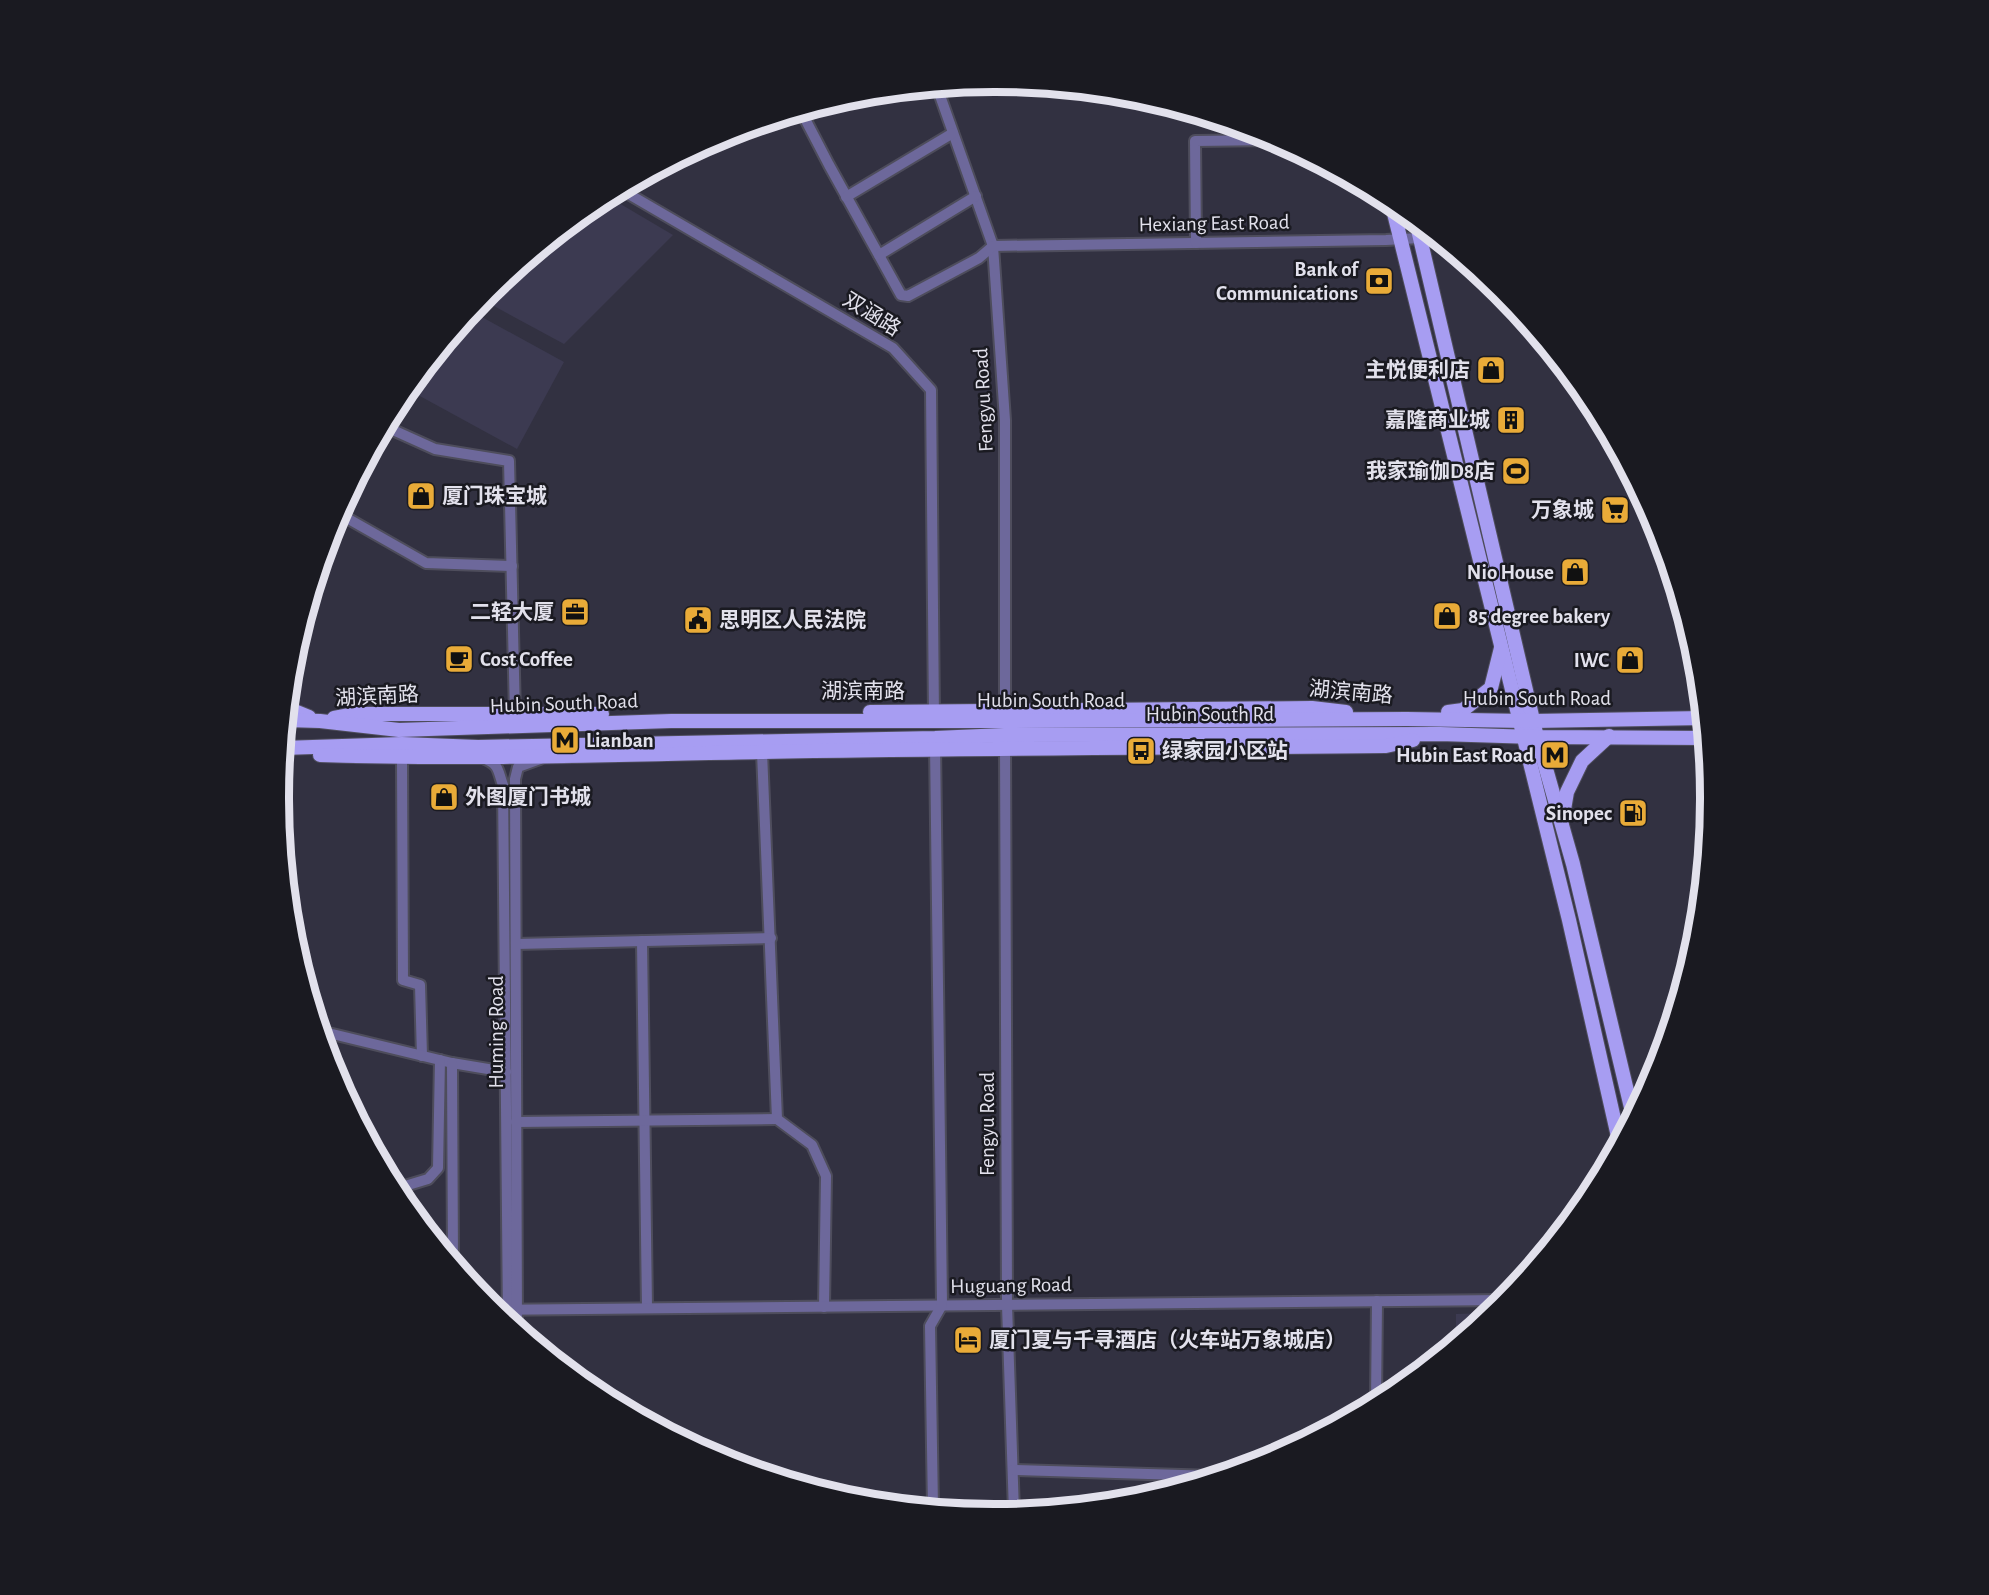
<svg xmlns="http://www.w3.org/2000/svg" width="1989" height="1595" viewBox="0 0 1989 1595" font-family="'Alegreya Sans','Noto Sans SC',sans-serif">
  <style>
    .built { fill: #3c3a51 }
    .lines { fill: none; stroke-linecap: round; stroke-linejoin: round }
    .minor-casing { stroke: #4e4d5c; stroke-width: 14 }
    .major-casing { stroke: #4e4d5c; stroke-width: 16 }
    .minor { stroke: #6d689b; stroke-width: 10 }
    .major { stroke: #a79df2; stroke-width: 14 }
    .labels { text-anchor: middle; stroke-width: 5; stroke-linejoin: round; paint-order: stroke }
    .street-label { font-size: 21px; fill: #e2e1ec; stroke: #1a1a21 }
    .poi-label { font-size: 21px; font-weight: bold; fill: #e2e1ec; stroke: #1a1a21; text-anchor: end }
    .rim { fill: none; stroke: #e2e1ec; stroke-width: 8 }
  </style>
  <rect width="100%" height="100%" fill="#323141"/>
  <g class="built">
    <polygon points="607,196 673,235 564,344 481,299 488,291 597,202"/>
    <polygon points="471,311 564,362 517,449 407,389"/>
    <polygon points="1490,1313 1456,1342 1456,1314"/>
  </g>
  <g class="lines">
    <g class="minor-casing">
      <g id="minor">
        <polyline points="937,87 993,246 1005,420 1005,718"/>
        <polyline points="801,111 829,165 901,295 908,296 979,258 993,246 1386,240 1436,237"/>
        <polyline points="620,189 893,348 931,390 934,718"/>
        <polyline points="846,197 953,133"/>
        <polyline points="1196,243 1195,141 1278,140"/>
        <polyline points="879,255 976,196"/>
        <polyline points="384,426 435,449 509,461 515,715"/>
        <polyline points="338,513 426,563 512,566"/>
        <polyline points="1005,742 1007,1305 1014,1512"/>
        <polyline points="762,752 777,1119 812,1145 826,1176 824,1307"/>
        <polyline points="402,758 403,980 420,985 422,1056"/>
        <path d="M483 758C500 765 497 769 503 785L508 1321"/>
        <polyline points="642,941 647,1308"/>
        <polyline points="516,944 771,938"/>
        <polyline points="320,1031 452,1063 506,1072"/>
        <polyline points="452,1063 453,1262"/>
        <polyline points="516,1122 777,1119"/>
        <polyline points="395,1189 428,1179 438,1168 440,1060"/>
        <polyline points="495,1310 1505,1300"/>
        <polyline points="517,1328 515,779 518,767 540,759"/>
        <polyline points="1376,1402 1377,1301"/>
        <polyline points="1013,1470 1215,1476"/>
        <polyline points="933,1508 930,1326 942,1305 935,744"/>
      </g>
    </g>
    <g class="major-casing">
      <g id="major">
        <polyline points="1391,201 1569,920 1619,1141"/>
        <polyline points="1416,221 1537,737 1573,864 1633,1116"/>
        <polyline points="287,708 309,717"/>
        <polyline points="870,712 1312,708 1346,712"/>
        <polyline points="1448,712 1463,710 1491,688 1501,648"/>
        <polyline points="334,718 355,714 602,714"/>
        <polyline points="286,720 320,721 399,730 671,721 1005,721 1407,719 1533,721 1703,718"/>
        <polyline points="283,748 402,744 478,747 935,738 1004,735 1440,734 1537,737 1705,738"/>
        <path d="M320 755C467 760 613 755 760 752 969 748 1178 748 1386 746L1413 740"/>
        <polyline points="1562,821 1567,792 1582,761 1609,736"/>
      </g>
    </g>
    <use href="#minor" class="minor"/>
    <use href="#major" class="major"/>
  </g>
  <defs>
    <g id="bank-square" transform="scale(1.5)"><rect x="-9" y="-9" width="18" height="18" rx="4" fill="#e9ab38" stroke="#1a1a21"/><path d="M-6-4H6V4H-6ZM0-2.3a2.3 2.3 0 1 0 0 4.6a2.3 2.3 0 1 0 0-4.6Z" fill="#111"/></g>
    <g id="shop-square" transform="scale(1.5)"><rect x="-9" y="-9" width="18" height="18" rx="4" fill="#e9ab38" stroke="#1a1a21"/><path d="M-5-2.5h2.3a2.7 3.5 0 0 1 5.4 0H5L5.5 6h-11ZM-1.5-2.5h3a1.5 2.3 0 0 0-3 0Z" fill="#111"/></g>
    <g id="building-square" transform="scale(1.5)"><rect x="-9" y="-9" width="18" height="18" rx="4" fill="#e9ab38" stroke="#1a1a21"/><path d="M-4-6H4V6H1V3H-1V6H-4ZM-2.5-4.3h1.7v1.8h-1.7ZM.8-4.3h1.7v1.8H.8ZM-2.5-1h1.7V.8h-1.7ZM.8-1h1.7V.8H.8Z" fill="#111"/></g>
    <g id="stadium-square" transform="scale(1.5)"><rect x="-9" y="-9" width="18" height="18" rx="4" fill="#e9ab38" stroke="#1a1a21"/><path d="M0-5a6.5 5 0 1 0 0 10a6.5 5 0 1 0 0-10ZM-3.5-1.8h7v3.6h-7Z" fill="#111"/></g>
    <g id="supermarket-square" transform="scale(1.5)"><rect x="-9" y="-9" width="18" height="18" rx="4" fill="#e9ab38" stroke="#1a1a21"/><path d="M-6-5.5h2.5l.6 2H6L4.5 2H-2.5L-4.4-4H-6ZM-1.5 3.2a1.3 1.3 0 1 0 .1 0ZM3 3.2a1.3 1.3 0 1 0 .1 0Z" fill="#111"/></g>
    <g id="office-square" transform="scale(1.5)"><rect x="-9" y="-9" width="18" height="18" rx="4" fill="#e9ab38" stroke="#1a1a21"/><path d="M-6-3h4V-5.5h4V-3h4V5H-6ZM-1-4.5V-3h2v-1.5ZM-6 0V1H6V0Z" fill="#111"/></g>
    <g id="civic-square" transform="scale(1.5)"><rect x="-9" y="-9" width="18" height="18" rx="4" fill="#e9ab38" stroke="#1a1a21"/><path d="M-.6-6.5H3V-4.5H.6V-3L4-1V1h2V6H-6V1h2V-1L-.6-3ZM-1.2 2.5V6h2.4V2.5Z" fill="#111"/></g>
    <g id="cafe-square" transform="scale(1.5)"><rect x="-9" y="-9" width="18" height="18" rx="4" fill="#e9ab38" stroke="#1a1a21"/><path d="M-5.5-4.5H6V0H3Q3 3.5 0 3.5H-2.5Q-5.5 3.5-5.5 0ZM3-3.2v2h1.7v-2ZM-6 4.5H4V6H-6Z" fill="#111"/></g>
    <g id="metro-square" transform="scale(1.5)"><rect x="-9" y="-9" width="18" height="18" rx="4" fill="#e9ab38" stroke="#1a1a21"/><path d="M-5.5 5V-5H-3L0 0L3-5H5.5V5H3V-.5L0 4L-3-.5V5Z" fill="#111"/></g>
    <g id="bus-square" transform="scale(1.5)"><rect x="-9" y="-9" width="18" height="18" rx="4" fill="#e9ab38" stroke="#1a1a21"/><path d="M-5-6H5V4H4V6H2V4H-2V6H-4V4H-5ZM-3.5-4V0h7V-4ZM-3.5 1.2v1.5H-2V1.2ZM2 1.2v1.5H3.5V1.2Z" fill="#111"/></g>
    <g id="fuel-square" transform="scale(1.5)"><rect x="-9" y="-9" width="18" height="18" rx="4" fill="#e9ab38" stroke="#1a1a21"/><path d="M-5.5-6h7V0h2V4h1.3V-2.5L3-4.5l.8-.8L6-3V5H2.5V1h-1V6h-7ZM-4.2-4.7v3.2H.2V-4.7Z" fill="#111"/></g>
    <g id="hotel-square" transform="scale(1.5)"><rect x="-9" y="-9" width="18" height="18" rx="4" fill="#e9ab38" stroke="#1a1a21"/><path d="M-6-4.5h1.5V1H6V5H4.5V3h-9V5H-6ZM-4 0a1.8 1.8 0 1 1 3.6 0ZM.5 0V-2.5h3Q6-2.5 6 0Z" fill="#111"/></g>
  </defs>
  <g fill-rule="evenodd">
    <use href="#bank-square" x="1379" y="281"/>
    <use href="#shop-square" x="1491" y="370"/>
    <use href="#building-square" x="1511" y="420"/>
    <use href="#stadium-square" x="1516" y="471"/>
    <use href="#shop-square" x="421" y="496"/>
    <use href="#supermarket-square" x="1615" y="510"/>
    <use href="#shop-square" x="1575" y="572"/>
    <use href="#office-square" x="575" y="612"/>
    <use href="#shop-square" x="1447" y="616"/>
    <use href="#civic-square" x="698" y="620"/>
    <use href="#cafe-square" x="459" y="659"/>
    <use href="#shop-square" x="1630" y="660"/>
    <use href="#metro-square" x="565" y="740"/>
    <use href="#bus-square" x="1141" y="751"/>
    <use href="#metro-square" x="1555" y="755"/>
    <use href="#shop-square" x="444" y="797"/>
    <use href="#fuel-square" x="1633" y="813"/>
    <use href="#hotel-square" x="968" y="1340"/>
  </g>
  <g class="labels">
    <g class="street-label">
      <text transform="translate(1214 223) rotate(-1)" y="7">Hexiang East Road</text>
      <text transform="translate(872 314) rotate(32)" y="7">双涵路</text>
      <text transform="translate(983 400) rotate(-93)" y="7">Fengyu Road</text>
      <text x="863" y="698">湖滨南路</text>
      <text transform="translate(1351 692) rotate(5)" y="7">湖滨南路</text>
      <text transform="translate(377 696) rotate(-3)" y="7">湖滨南路</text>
      <text x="1537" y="705">Hubin South Road</text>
      <text x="1051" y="707">Hubin South Road</text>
      <text transform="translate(564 703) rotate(-2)" y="7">Hubin South Road</text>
      <text x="1210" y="721">Hubin South Rd</text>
      <text transform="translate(496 1032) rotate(-90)" y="7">Huming Road</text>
      <text transform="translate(987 1124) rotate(-90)" y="7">Fengyu Road</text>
      <text transform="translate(1011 1285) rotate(-1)" y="7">Huguang Road</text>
    </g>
    <g class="poi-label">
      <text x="1358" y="276">Bank of<tspan x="1358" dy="24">Communications</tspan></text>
      <text x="1470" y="377">主悦便利店</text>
      <text x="1490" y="427">嘉隆商业城</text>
      <text x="1495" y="478">我家瑜伽D8店</text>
      <text x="442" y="503" text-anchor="start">厦门珠宝城</text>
      <text x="1594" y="517">万象城</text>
      <text x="1554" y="579">Nio House</text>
      <text x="554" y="619">二轻大厦</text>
      <text x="1468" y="623" text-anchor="start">85 degree bakery</text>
      <text x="719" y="627" text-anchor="start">思明区人民法院</text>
      <text x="480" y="666" text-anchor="start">Cost Coffee</text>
      <text x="1609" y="667">IWC</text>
      <text x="586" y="747" text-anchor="start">Lianban</text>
      <text x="1162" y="758" text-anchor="start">绿家园小区站</text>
      <text x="1534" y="762">Hubin East Road</text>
      <text x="465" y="804" text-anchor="start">外图厦门书城</text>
      <text x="1612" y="820">Sinopec</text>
      <text x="989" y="1347" text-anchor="start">厦门夏与千寻酒店（火车站万象城店）</text>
    </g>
  </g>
  <path d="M0 0H1989V1595H0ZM994 92H995A705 705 0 0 1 1700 797V799A705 705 0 0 1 995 1504H994A705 705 0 0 1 289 799V797A705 705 0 0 1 994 92Z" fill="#1a1a21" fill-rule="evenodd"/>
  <path class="rim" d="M994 92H995A705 705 0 0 1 1700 797V799A705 705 0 0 1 995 1504H994A705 705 0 0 1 289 799V797A705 705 0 0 1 994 92Z"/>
</svg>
